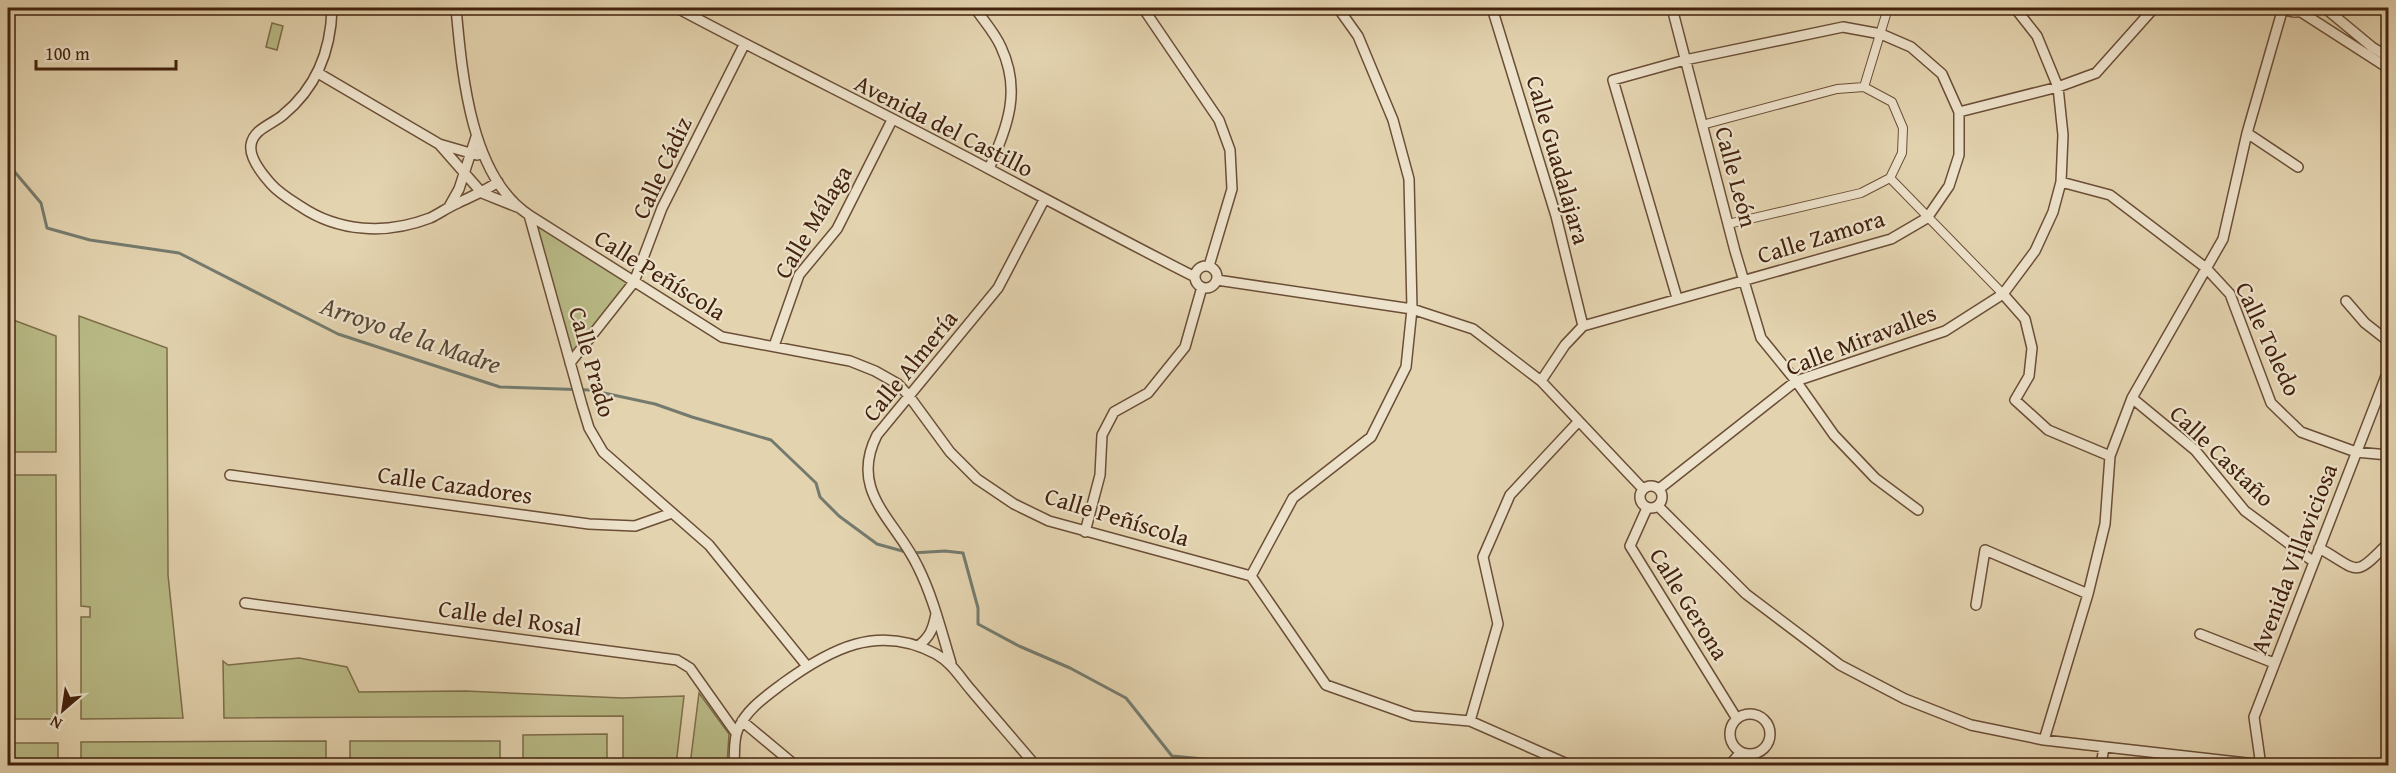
<svg xmlns="http://www.w3.org/2000/svg" width="2396" height="773" font-family="'Gentium Book Plus',serif">
  <style>
    .green { fill: #b9bb87; stroke: #7e6e4a; stroke-width: 1.5 }
    .lines { fill: none; stroke-linecap: round; stroke-linejoin: round }
    .stream { stroke: #747b6e; stroke-width: 3 }
    .pedestrian-casing { stroke: #6b4e36; stroke-width: 10 }
    .minor-casing { stroke: #6b4e36; stroke-width: 12 }
    .pedestrian { stroke: #ede2cb; stroke-width: 8 }
    .minor { stroke: #ede2cb; stroke-width: 9 }
    .labels { text-anchor: middle; stroke-width: 4.5; stroke-linejoin: round; paint-order: stroke }
    .street-label { font-size: 24px; fill: #43220d; stroke: #ede2cb }
    .water-label { font-size: 26px; font-style: italic; fill: #584735; stroke: #ede2cb }
  </style>
  <rect width="100%" height="100%" fill="#e3d3af"/>
  <filter id="stains"><feTurbulence type="fractalNoise" baseFrequency=".00333" numOctaves="4"/><feColorMatrix values="0 0 0 0 .2 0 0 0 0 .09 0 0 0 0 .02 0 0 0 .5 -.17"/></filter>
  <radialGradient id="worn" r=".72"><stop offset=".6" stop-color="#630" stop-opacity="0"/><stop offset="1" stop-color="#630" stop-opacity=".3"/></radialGradient>
  <path class="green" d="M272 23 283 26 277 50 266 47Z
    M529 215 634 282 570 363Z
    M79 316 167 348 168 575 183 718 81 719V617H90V607L81 606Z
    M8 318 56 336V452H8Z
    M8 475H56L57 719H8Z
    M299 658 347 667 359 692 465 691 622 698 684 696 676 765H623V716L224 718 223 661 228 665Z
    M699 693 729 734 727 765H690Z
    M607 734V765H523V735Z
    M326 741V765H81V742Z
    M350 741H500V765H350Z
    M8 743H58V765H8Z"/>
  <g class="lines">
    <path class="stream" d="M8 164 41 203 47 228 90 240 179 253 338 334 500 387 590 390 655 404 692 417 771 440 816 483 820 497 839 516 877 544 906 552
      M912 553 945 551 963 553 978 608V624L1019 646 1070 668 1126 698 1172 756 1235 762 1240 766"/>
    <g class="pedestrian-casing">
      <path id="pedestrian" d="M1864 87 1888 8
        M1702 125 1837 89 1864 87 1892 102 1903 128 1902 153 1890 178 1861 193 1728 224
        M1890 178 2003 294"/>
    </g>
    <g class="minor-casing">
      <path id="minor" d="M332 8C331 50 316 88 283 115 273 124 253 129 251 145 249 158 262 174 271 184 279 193 289 199 300 206 338 232 386 235 430 218 439 214 448 207 458 203 472 196 485 191 498 182
        M456 8C462 73 470 176 529 215L582 405 589 428 603 452 709 545 807 666
        M677 8C780 63 886 114 989 169 1057 205 1126 242 1195 277
        M975 8C983 20 995 33 1001 47 1022 92 1007 126 989 169
        M1143 8 1219 120 1230 150 1232 189 1209 266
        M1492 8 1556 216 1583 326
        M1672 8 1735 251 1761 338 1796 381 1834 435 1875 478 1918 510
        M2284 8C2292 14 2299 13 2308 8
        M2325 8 2372 47 2388 57
        M1495 11 1508 8
        M2301 12 2388 68
        M318 73 439 144 482 193 517 207
        M1959 112 2058 87 2096 73 2154 8
        M2247 133 2298 167
        M439 144 477 155
        M2061 182 2110 195 2206 268 2230 294 2271 403 2301 432 2356 452 2388 455
        M450 205 459 189 476 137
        M529 215 722 337 850 361 875 371 898 384 909 396 950 452 977 479 1014 504 1049 521 1251 576 1326 685 1413 716 1470 721 1572 766
        M1195 277a11 11 0 1 1 22 0a11 11 0 1 1-22 0Z
        M1217 280 1412 309 1473 329 1541 381 1643 489
        M2003 294 2025 319 2032 348 2029 376 2015 400 2048 430 2110 456
        M2346 301 2365 323 2388 341
        M774 346 799 275 837 229 892 120
        M570 363 634 282 662 208 744 45
        M1541 381 1565 345 1583 326 1891 239 1927 218 1949 186 1959 155V112L1942 74 1911 47 1881 34 1843 27 1685 60 1613 80 1677 298
        M2132 398 2195 450 2245 511 2314 562
        M230 475 589 524 635 526 672 513
        M1640 497a11 11 0 1 1 22 0a11 11 0 1 1-22 0Z
        M1659 489 1796 381 1945 331 2003 294 2035 251 2053 212 2061 182 2063 135 2058 87 2037 36 2015 8
        M1658 506 1746 594 1840 665 1905 699 1971 725 2044 740 2273 766
        M1647 508 1630 546 1737 719
        M1085 532 1100 475 1102 435 1114 412 1148 393 1185 347 1202 287
        M2319 548C2359 570 2353 580 2388 543
        M1251 576 1293 498 1371 437 1406 367 1412 309 1409 179 1393 120 1358 36 1338 8
        M245 603 677 660 690 668 736 733
        M1976 605 1985 550 2088 594
        M2200 634 2274 663
        M918 646C930 637 933 629 936 614
        M951 663C941 630 933 597 918 567 896 520 848 492 877 435L998 288 1044 200
        M1730 734a20 20 0 1 1 40 0a20 20 0 1 1-40 0Z
        M742 721 796 766
        M1470 721 1498 624 1483 557 1510 495 1578 422
        M2044 740 2088 594 2105 524 2110 456 2132 398 2223 239 2247 133 2283 8
        M734 766C735 754 733 740 738 729 747 709 765 697 782 684 830 649 878 623 936 654 952 663 959 676 971 690 992 715 1014 740 1036 766
        M1729 766 1741 752
        M2101 766 2104 747
        M2261 766 2254 717 2388 371
        M2376 766 2388 763"/>
    </g>
    <use href="#pedestrian" class="pedestrian"/>
    <use href="#minor" class="minor"/>
  </g>
  <g class="labels">
    <g class="street-label">
      <text transform="translate(944 126) rotate(27)" y="8">Avenida del Castillo</text>
      <text transform="translate(1558 160) rotate(74)" y="8">Calle Guadalajara</text>
      <text transform="translate(662 168) rotate(-65)" y="8">Calle Cádiz</text>
      <text transform="translate(1736 177) rotate(75)" y="8">Calle León</text>
      <text transform="translate(813 222) rotate(-59)" y="8">Calle Málaga</text>
      <text transform="translate(1821 237) rotate(-17)" y="8">Calle Zamora</text>
      <text transform="translate(660 275) rotate(32)" y="8">Calle Peñíscola</text>
      <text transform="translate(2268 339) rotate(65)" y="8">Calle Toledo</text>
      <text transform="translate(1861 340) rotate(-21)" y="8">Calle Miravalles</text>
      <text transform="translate(592 362) rotate(74)" y="8">Calle Prado</text>
      <text transform="translate(910 366) rotate(-51)" y="8">Calle Almería</text>
      <text transform="translate(2222 456) rotate(44)" y="8">Calle Castaño</text>
      <text transform="translate(455 485) rotate(8)" y="8">Calle Cazadores</text>
      <text transform="translate(1117 517) rotate(17)" y="8">Calle Peñíscola</text>
      <text transform="translate(2294 559) rotate(-69)" y="8">Avenida Villaviciosa</text>
      <text transform="translate(1689 604) rotate(58)" y="8">Calle Gerona</text>
      <text transform="translate(510 618) rotate(8)" y="8">Calle del Rosal</text>
    </g>
    <g class="water-label">
      <text transform="translate(411 335) rotate(19)" y="9">Arroyo de la Madre</text>
    </g>
  </g>
  <rect width="2396" height="773" fill="none" stroke="#e3d3af" stroke-width="30"/>
  <rect x="9" y="9" width="2378" height="755" fill="none" stroke="#43220d" stroke-width="3"/>
  <rect x="15" y="15" width="2366" height="743" fill="none" stroke="#43220d" stroke-width="1.5"/>
  <g transform="translate(63 710) rotate(209)" stroke="#ede2cb" stroke-width="4.5" paint-order="stroke">
  <path d="M0-4.5L10 22L0 15L-10 22Z" fill="#43220d"/>
  <text y="-9" font-size="16" font-weight="bold" text-anchor="middle" fill="#43220d">N</text>
  </g>
  <path d="M36 60v9h140v-9" fill="none" stroke="#43220d" stroke-width="3"/>
  <text x="45" y="60" font-size="18" fill="#43220d" stroke="#ede2cb" stroke-width="4.5" paint-order="stroke">100 m</text>
  <rect width="100%" height="100%" filter="url(#stains)"/>
  <rect width="100%" height="100%" fill="url(#worn)"/>
</svg>
